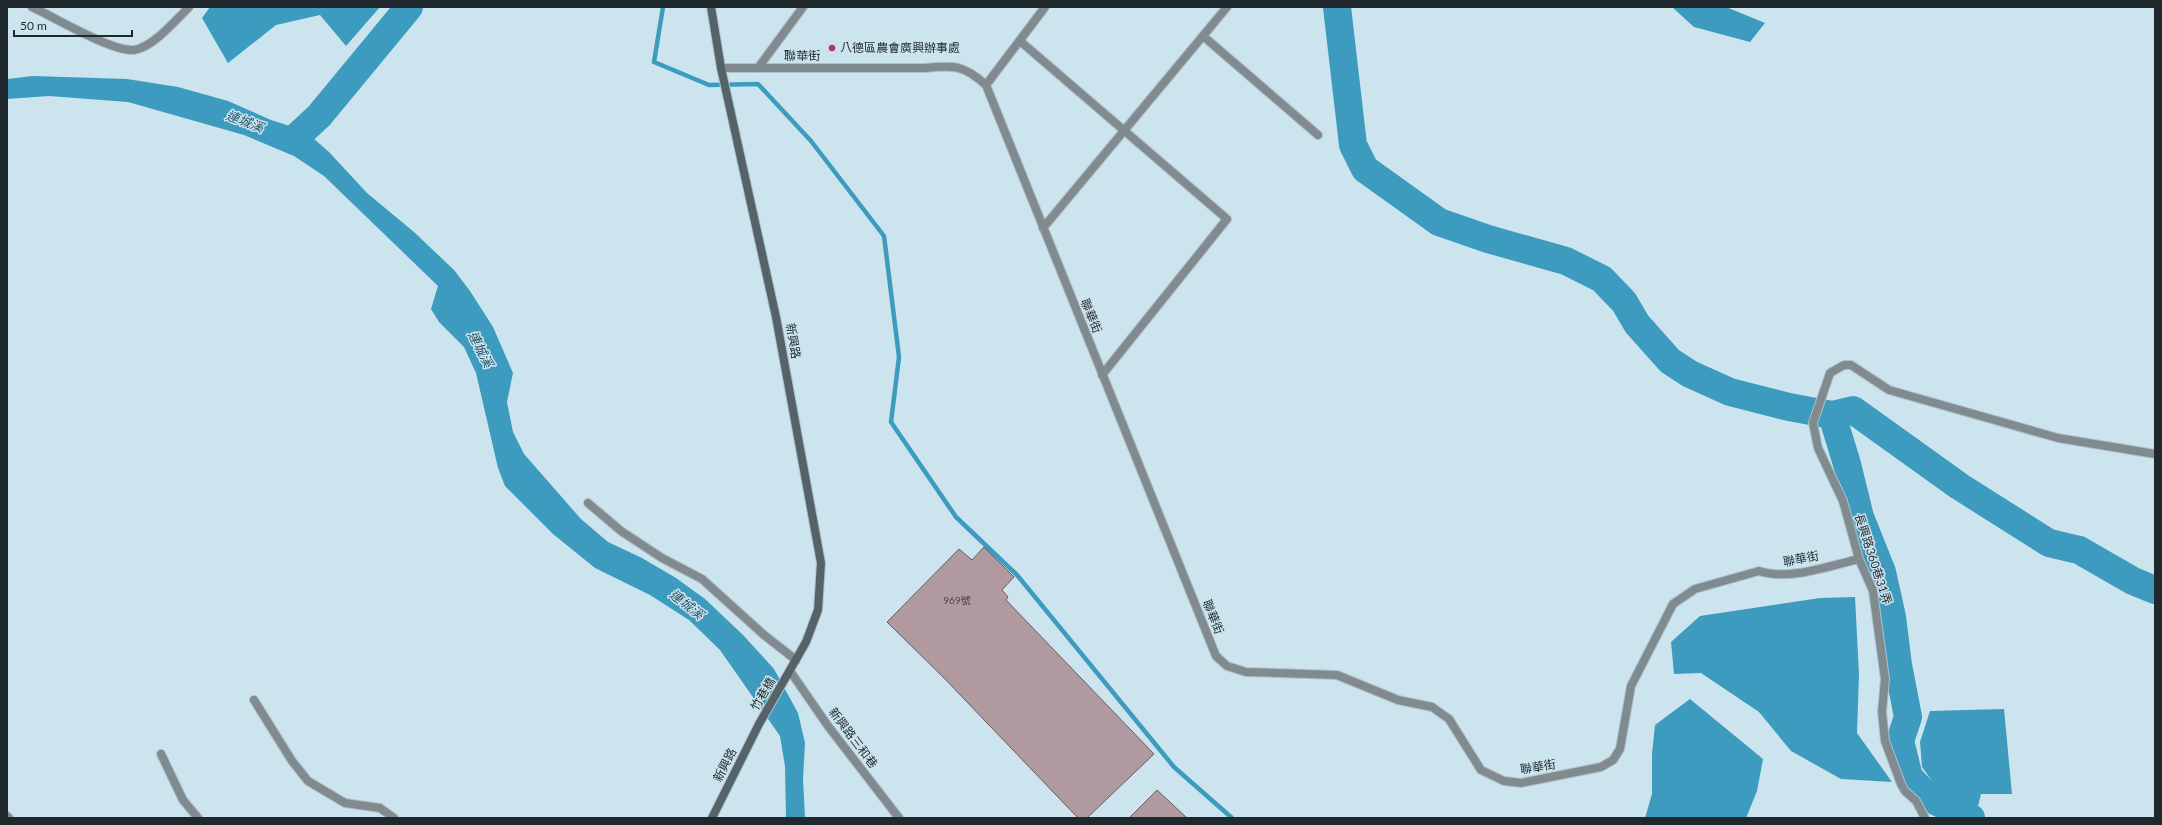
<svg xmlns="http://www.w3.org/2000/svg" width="2162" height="825" font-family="Lato,'Noto Sans TC',sans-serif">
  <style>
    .water { fill: #3c9bbe }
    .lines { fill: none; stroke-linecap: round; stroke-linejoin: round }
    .stream { stroke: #3c9bbe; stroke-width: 4.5 }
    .river { stroke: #3c9bbe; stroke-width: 28 }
    .building { fill: #b199a0; stroke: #6f5a60 }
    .lane-casing { stroke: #adc2cb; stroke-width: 10 }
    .street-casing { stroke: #adc2cb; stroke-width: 10 }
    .secondary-casing { stroke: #adc2cb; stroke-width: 10 }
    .lane { stroke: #818b8f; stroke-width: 8 }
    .street { stroke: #818b8f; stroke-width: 8 }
    .secondary { stroke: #556369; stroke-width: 8 }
    .poi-dot { fill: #ba306b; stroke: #cce4ee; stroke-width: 1.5 }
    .labels { text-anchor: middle; stroke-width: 3; stroke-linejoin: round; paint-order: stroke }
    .number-label { font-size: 10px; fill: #444449 }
    .poi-label { font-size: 12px; fill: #1f282c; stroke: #cce4ee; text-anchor: start }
    .street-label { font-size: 12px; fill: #1f282c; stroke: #cce4ee }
    .water-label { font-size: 13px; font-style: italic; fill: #23566a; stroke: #cce4ee }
  </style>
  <rect width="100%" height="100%" fill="#cce4ee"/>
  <path class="water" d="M210 7H380L346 46 320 15 276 25 228 63 202 18Z
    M1672 7H1726L1765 23 1750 42 1694 27Z
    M33 76 127 79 178 87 228 101 271 120 305 131 329 152 367 193 414 232 454 270 470 291 493 327 513 373 507 402 513 432 524 454 581 519 608 542 642 558 676 578 705 599 743 635 774 669 798 713 805 743 803 779 805 818H786L785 766 780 736 720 650 689 620 650 595 595 568 553 534 505 486 498 468 476 373 464 347 439 322 431 309 438 286 324 176 294 156 244 135 128 102 49 96 7 99V79Z
    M1855 597 1859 674 1857 733 1892 782 1841 779 1791 751 1759 712 1701 673 1674 674 1671 642 1700 616 1820 598Z
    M1690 699 1763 759 1757 791 1746 818H1645L1652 794V754L1655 725Z
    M2004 709 2012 794H1981L1978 806 1937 788 1922 767 1920 742 1930 711Z"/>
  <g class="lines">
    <path class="stream" d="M663 7 654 62 709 85 758 84 811 141 884 236 899 357 891 422 956 517 1017 575 1174 767 1232 818"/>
    <path class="river" d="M1337 7 1353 145 1365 169 1439 222 1488 239 1566 261 1602 279 1624 302 1637 324 1670 361 1690 374 1730 392 1789 407 1832 415 1847 464 1860 517 1882 572 1892 617 1898 665 1908 717 1900 741 1909 777 1929 798 1971 818
      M293 140 319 116 409 7
      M1832 415 1853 410 1959 486 2049 543 2079 550 2133 581 2155 590"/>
  </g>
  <path class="building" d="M984 547 1014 577 1002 590 1008 597 1006 600 1154 754 1087 818H1078L944 678 887 622 959 549 972 560Z
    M1157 790 1187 818H1129Z"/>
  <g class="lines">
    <g class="lane-casing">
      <path id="lane" d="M32 7C54 17 112 52 134 50 153 47 175 21 189 7
        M1203 36 1318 135
        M1020 41 1227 219 1102 375
        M721 68H925C954 65 964 65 986 85L1216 656 1227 666 1246 672 1337 675 1398 700 1432 707 1449 719 1481 770 1504 781 1521 783 1601 767 1613 760 1620 749 1631 686 1673 604 1695 589 1759 571C1789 581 1829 566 1859 559
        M758 68 803 7
        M986 85 1045 7
        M1043 228 1227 7
        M1925 818 1916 801 1905 791 1901 784 1885 741 1882 712 1885 679 1873 591 1859 559 1843 501 1818 448 1813 423 1830 373 1844 365H1851L1889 390 2058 438 2155 454"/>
    </g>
    <g class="street-casing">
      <path id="street" d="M588 503 621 531 662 558 702 579 764 635 796 660
        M790 671 828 726 899 818
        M254 700 292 761 308 781 345 803 380 808 394 818
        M161 754 183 800 198 818
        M7 816 9 818"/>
    </g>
    <g class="secondary-casing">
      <path id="secondary" d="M711 7 721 68 776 317 821 563 818 610 806 642 759 724 712 818"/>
    </g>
    <use href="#lane" class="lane"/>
    <use href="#street" class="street"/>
    <use href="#secondary" class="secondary"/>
  </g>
  <circle class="poi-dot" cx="832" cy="48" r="4"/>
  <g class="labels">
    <g class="number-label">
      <text x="957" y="604">969號</text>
    </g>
    <g class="poi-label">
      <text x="840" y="52">八德區農會廣興辦事處</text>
    </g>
    <g class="street-label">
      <text x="802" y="60">聯華街</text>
      <text transform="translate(1091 316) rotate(68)" y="4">聯華街</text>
      <text transform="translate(793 341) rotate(80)" y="4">新興路</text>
      <text transform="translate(1801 559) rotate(-11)" y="4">聯華街</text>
      <text transform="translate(1873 559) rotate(72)" y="4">長興路360巷31弄</text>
      <text transform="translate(1213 617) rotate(68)" y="4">聯華街</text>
      <text transform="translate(763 694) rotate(-59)" y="4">竹巷橋</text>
      <text transform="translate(853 738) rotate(53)" y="4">新興路三和巷</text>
      <text transform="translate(725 765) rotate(-63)" y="4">新興路</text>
      <text transform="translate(1538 767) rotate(-9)" y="4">聯華街</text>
    </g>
    <g class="water-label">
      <text transform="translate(245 121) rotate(21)" y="5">連城溪</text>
      <text transform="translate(481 349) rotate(63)" y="5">連城溪</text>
      <text transform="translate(687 604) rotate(38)" y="5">連城溪</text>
    </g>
  </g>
  <rect width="2162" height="825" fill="none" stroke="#1f282c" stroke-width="16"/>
  <path d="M14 30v6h118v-6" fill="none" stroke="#1f282c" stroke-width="2"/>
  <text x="20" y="30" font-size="12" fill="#1f282c" stroke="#cce4ee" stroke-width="3" paint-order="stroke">50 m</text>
</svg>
